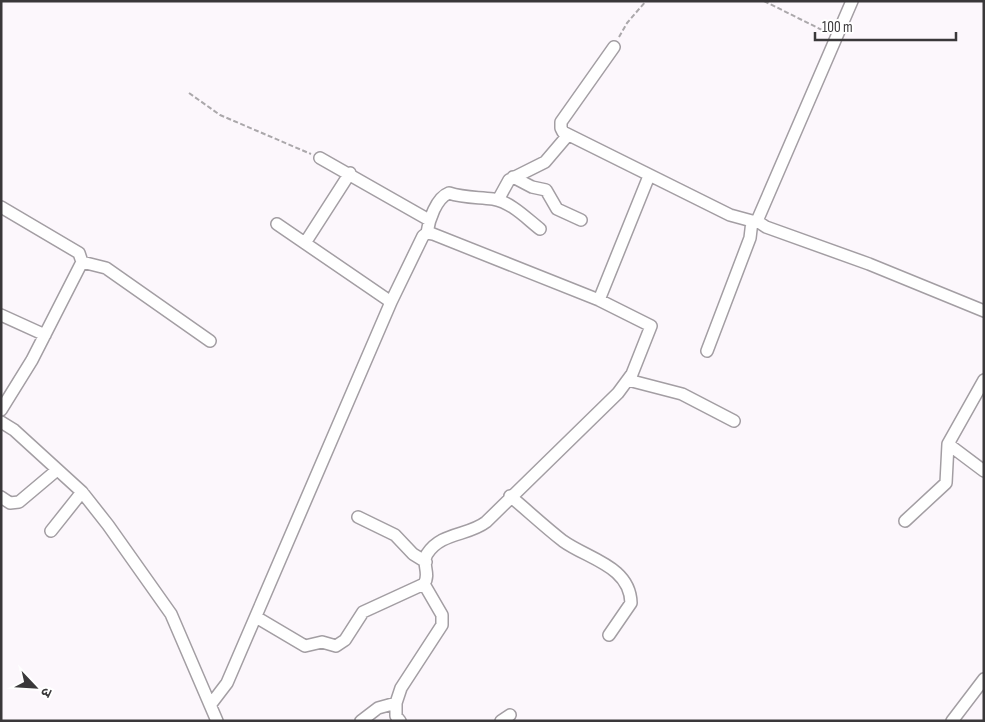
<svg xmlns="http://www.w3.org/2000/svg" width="985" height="722" font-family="'Sofia Sans Condensed','Noto Sans Devanagari',sans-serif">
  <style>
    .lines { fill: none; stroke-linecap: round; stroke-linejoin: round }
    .minor-casing { stroke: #a39ea3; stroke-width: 14 }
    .path { stroke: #aba8ab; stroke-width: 2; stroke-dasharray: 5 2.5; stroke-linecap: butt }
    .minor { stroke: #fff; stroke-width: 11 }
  </style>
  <rect width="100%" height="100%" fill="#fcf7fc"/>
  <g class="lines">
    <g class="minor-casing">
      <path id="minor" d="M852 1 757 221 766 227 869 264 984 311
        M614 47 561 122V128L563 132 730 215 752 221H757
        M320 158 429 220
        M513 177 532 187 546 190 557 209 581 220
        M498 200 509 180 545 162 568 135
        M1 207 79 253 82 262 32 360 1 410
        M277 224 391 302
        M427 233C429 220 436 198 449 193 464 198 478 197 493 199 511 202 526 218 540 229
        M305 243 350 173
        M82 262 106 268 210 341
        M599 300 649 176
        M1 315 45 335
        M707 351 750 238 752 221
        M628 380 682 394 734 421
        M1 422 14 430 82 492 108 525 171 614 217 721
        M948 444 984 471
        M510 496C528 511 545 527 563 541 588 559 630 566 631 603L609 635
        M1 497 10 503 19 502 57 470
        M358 517 395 535 413 554 426 562
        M905 521 946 483 948 444 984 380
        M51 531 82 492
        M211 704 227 683 391 302 423 236 427 233 433 234 599 300 651 326 632 374 618 393 486 522C468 536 441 532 427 554 421 563 431 574 424 584L363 612 345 640 336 646 322 642 305 646 256 617
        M361 721 378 708 396 703
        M400 721 396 716V703L401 688 442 625V615L424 584
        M501 721 510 715
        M952 721 984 679"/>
    </g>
    <path class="path" d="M764 1 828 33
      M619 37 627 23 646 1
      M189 93 220 115 311 154"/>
    <use href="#minor" class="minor"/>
  </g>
  <rect width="985" height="722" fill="none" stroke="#3a383a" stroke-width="5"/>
  <g transform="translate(35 687) rotate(115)" stroke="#ffffff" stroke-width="4" paint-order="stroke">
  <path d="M0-4L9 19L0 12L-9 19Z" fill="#3a383a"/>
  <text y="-8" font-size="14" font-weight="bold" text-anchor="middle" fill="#3a383a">उ</text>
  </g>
  <path d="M815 32v8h141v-8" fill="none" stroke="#3a383a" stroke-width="2.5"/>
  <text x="822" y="32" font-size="15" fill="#3a383a" stroke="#ffffff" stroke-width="4" paint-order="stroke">100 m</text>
</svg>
